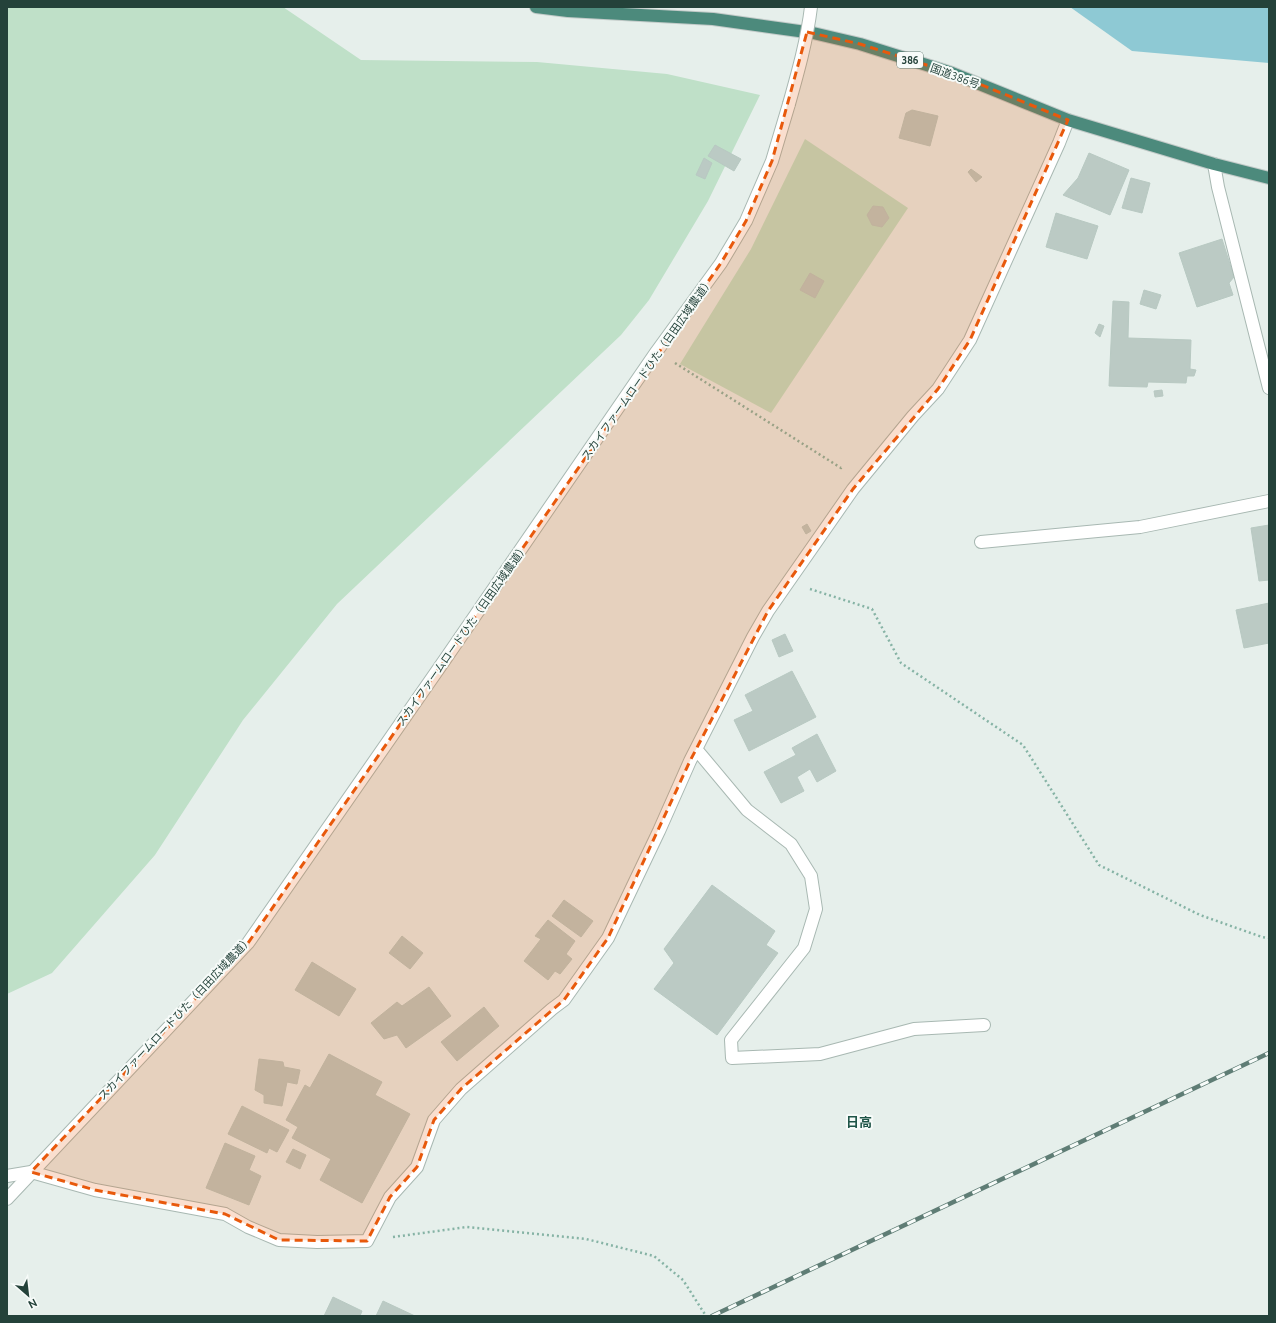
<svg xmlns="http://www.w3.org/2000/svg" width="1276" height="1323" font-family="Ubuntu,'Noto Sans JP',sans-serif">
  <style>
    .green { fill: #bfe0c8 }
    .water { fill: #8ec9d4 }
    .building { fill: #bbcac4; stroke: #b8c9c2 }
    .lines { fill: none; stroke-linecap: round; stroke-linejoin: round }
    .minor-casing { stroke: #a8b8b2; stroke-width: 14 }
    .tertiary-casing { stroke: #a8b8b2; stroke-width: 14 }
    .trunk-casing { stroke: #c2cac8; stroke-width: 14 }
    .path { stroke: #86b3a5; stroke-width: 2.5; stroke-dasharray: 2 3; stroke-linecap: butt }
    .minor { stroke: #fff; stroke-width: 12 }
    .tertiary { stroke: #fff; stroke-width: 12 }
    .trunk { stroke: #4c8a7c; stroke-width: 12 }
    .rail-casing { stroke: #5f7d75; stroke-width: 4.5 }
    .rail { stroke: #f7fbf9; stroke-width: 3; stroke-dasharray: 9; stroke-linecap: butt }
    .tertiary-bridge-casing { stroke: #a8b8b2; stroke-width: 14; stroke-linecap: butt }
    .tertiary-bridge { stroke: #fff; stroke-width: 12 }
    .marked { fill: #e8590c; fill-opacity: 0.2; stroke: #e8590c; stroke-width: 3; stroke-dasharray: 8 5; stroke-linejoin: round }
    .labels { text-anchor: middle; stroke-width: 4; stroke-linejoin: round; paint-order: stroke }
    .shield { fill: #f7fbf9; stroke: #637a73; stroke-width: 1 }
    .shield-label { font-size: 10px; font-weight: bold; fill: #24423a }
    .street-label { font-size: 11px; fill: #24423a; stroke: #f7fbf9 }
    .quarter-label { font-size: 13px; font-weight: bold; fill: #1f5548; stroke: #f7fbf9 }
  </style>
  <rect width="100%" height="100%" fill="#e6efeb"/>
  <path class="green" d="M7 7H283L361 60 537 62 667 74 760 95 708 201 649 300 621 335 337 604 243 720 155 855 52 973 7 994Z
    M805 139 908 208 771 413 680 364 751 249Z"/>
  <path class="water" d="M1070 7H1269V63L1132 51Z"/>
  <path class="building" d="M912 110 938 116 930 146 899 138 906 113Z
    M715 145 741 159 734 171 708 156Z
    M1089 153 1129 170 1110 215 1063 195 1078 178Z
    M704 158 712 163 705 179 696 175Z
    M971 169 982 177 976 182 968 172Z
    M1131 178 1150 183 1142 213 1122 208Z
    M873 206 883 207 889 218 882 227 872 225 867 215Z
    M1056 213 1098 226 1087 259 1046 247Z
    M1222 239 1234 277 1229 283 1233 295 1197 307 1179 253Z
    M810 273 824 281 815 298 800 290Z
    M1144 290 1161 295 1156 309 1140 304Z
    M1113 301 1129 302 1128 338 1191 340 1190 369 1196 370 1194 376H1187L1186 383 1148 382 1147 387 1109 386Z
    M1099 324 1104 326 1100 337 1095 333Z
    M1162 390 1163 396 1155 397 1154 391Z
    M807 524 811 531 806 534 802 527Z
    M1269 525V580L1259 581 1251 528Z
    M1269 603V643L1244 648 1236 610Z
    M785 634 793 651 779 657 772 640Z
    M792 671 816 717 749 751 734 720 753 711 745 695Z
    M817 734 836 771 817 782 810 769 797 777 804 791 781 803 764 772 796 755 792 748Z
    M712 885 775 931 766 945 778 953 717 1035 654 989 674 963 664 949Z
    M564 900 593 921 581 937 552 916Z
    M548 920 575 941 566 954 572 959 560 974 555 971 548 980 524 961 541 939 535 936Z
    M402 936 423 953 410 969 389 953Z
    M312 962 356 989 339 1016 295 990Z
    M429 987 451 1016 406 1048 397 1035 384 1039 371 1023 397 1002 402 1006Z
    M484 1007 499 1026 457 1061 441 1042Z
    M329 1054 382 1082 375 1095 410 1114 362 1203 320 1180 331 1159 292 1138 298 1127 286 1120 305 1085 310 1088Z
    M259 1059 283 1062 284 1067 300 1070 297 1084 287 1082 282 1106 264 1103V1095L255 1090Z
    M242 1106 289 1130 277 1152 269 1148 267 1153 228 1134Z
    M225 1143 255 1156 249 1170 261 1176 249 1205 206 1188Z
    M293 1149 306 1155 300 1169 286 1162Z
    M333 1297 362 1311 360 1316H324Z
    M383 1301 415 1316H376Z"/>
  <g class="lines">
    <g class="minor-casing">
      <path id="minor" d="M1214 164 1218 187 1269 388
        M981 542 1140 527 1269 501
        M696 749 747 810 791 844 811 876 816 909 804 948 731 1040 732 1058 820 1054 914 1029 984 1025
        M7 1176 31 1172 95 1190 225 1214 248 1227 279 1240 317 1242 367 1241 390 1197 417 1167 434 1120 461 1089 552 1009 564 1000 608 938 659 831 690 761 753 637 768 611 853 489 913 416 938 389 970 340 1059 143 1068 120"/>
    </g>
    <g class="tertiary-casing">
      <path id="tertiary" d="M7 1199 248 943 446 658 657 351 721 263 746 221 772 161 789 104"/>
    </g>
    <g class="trunk-casing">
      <path id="trunk" d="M536 7 568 11 713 19 813 33 860 44 952 73 1068 120 1214 164 1269 178"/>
    </g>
    <path class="path" d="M675 363 841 468 843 466
      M810 589 872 609 901 663 1023 745 1099 865 1200 915 1262 937 1269 938
      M393 1237 467 1227 586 1239 654 1256 683 1280 706 1316"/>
    <use href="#minor" class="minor"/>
    <use href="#tertiary" class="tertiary"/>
    <use href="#trunk" class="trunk"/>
    <g class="rail-casing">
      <path id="rail" d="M712 1316 1269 1053"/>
    </g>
    <use href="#rail" class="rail"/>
    <g class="tertiary-bridge-casing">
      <path id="tertiary-bridge" d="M789 104C798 72 807 40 811 7"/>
    </g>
    <use href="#tertiary-bridge" class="tertiary-bridge"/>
  </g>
  <path class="marked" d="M807 32 860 44 952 73 1068 120 970 340 938 389 853 489 768 611 690 761 608 938 564 1000 461 1089 434 1120 417 1167 390 1197 367 1241 279 1240 225 1214 95 1190 31 1172 248 943 721 263 746 221 772 161Z"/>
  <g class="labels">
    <rect class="shield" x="897" y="52" width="26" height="16" rx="3"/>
    <g class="shield-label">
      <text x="910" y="64">386</text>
    </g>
    <g class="street-label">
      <text transform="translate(955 76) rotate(20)" y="4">国道386号</text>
      <text transform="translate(647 369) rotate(-55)" y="4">スカイファームロードひた（日田広域農道）</text>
      <text transform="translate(462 635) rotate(-55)" y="4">スカイファームロードひた（日田広域農道）</text>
      <text transform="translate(175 1018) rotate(-47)" y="4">スカイファームロードひた（日田広域農道）</text>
    </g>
    <g class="quarter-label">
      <text x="859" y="1127">日高</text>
    </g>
  </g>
  <rect width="1276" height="1323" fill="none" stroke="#24423a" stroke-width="16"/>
  <g transform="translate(28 1295) rotate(152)" stroke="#f7fbf9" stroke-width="3" paint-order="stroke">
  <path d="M0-3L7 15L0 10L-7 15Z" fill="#24423a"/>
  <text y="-6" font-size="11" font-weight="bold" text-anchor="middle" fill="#24423a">N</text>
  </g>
</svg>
